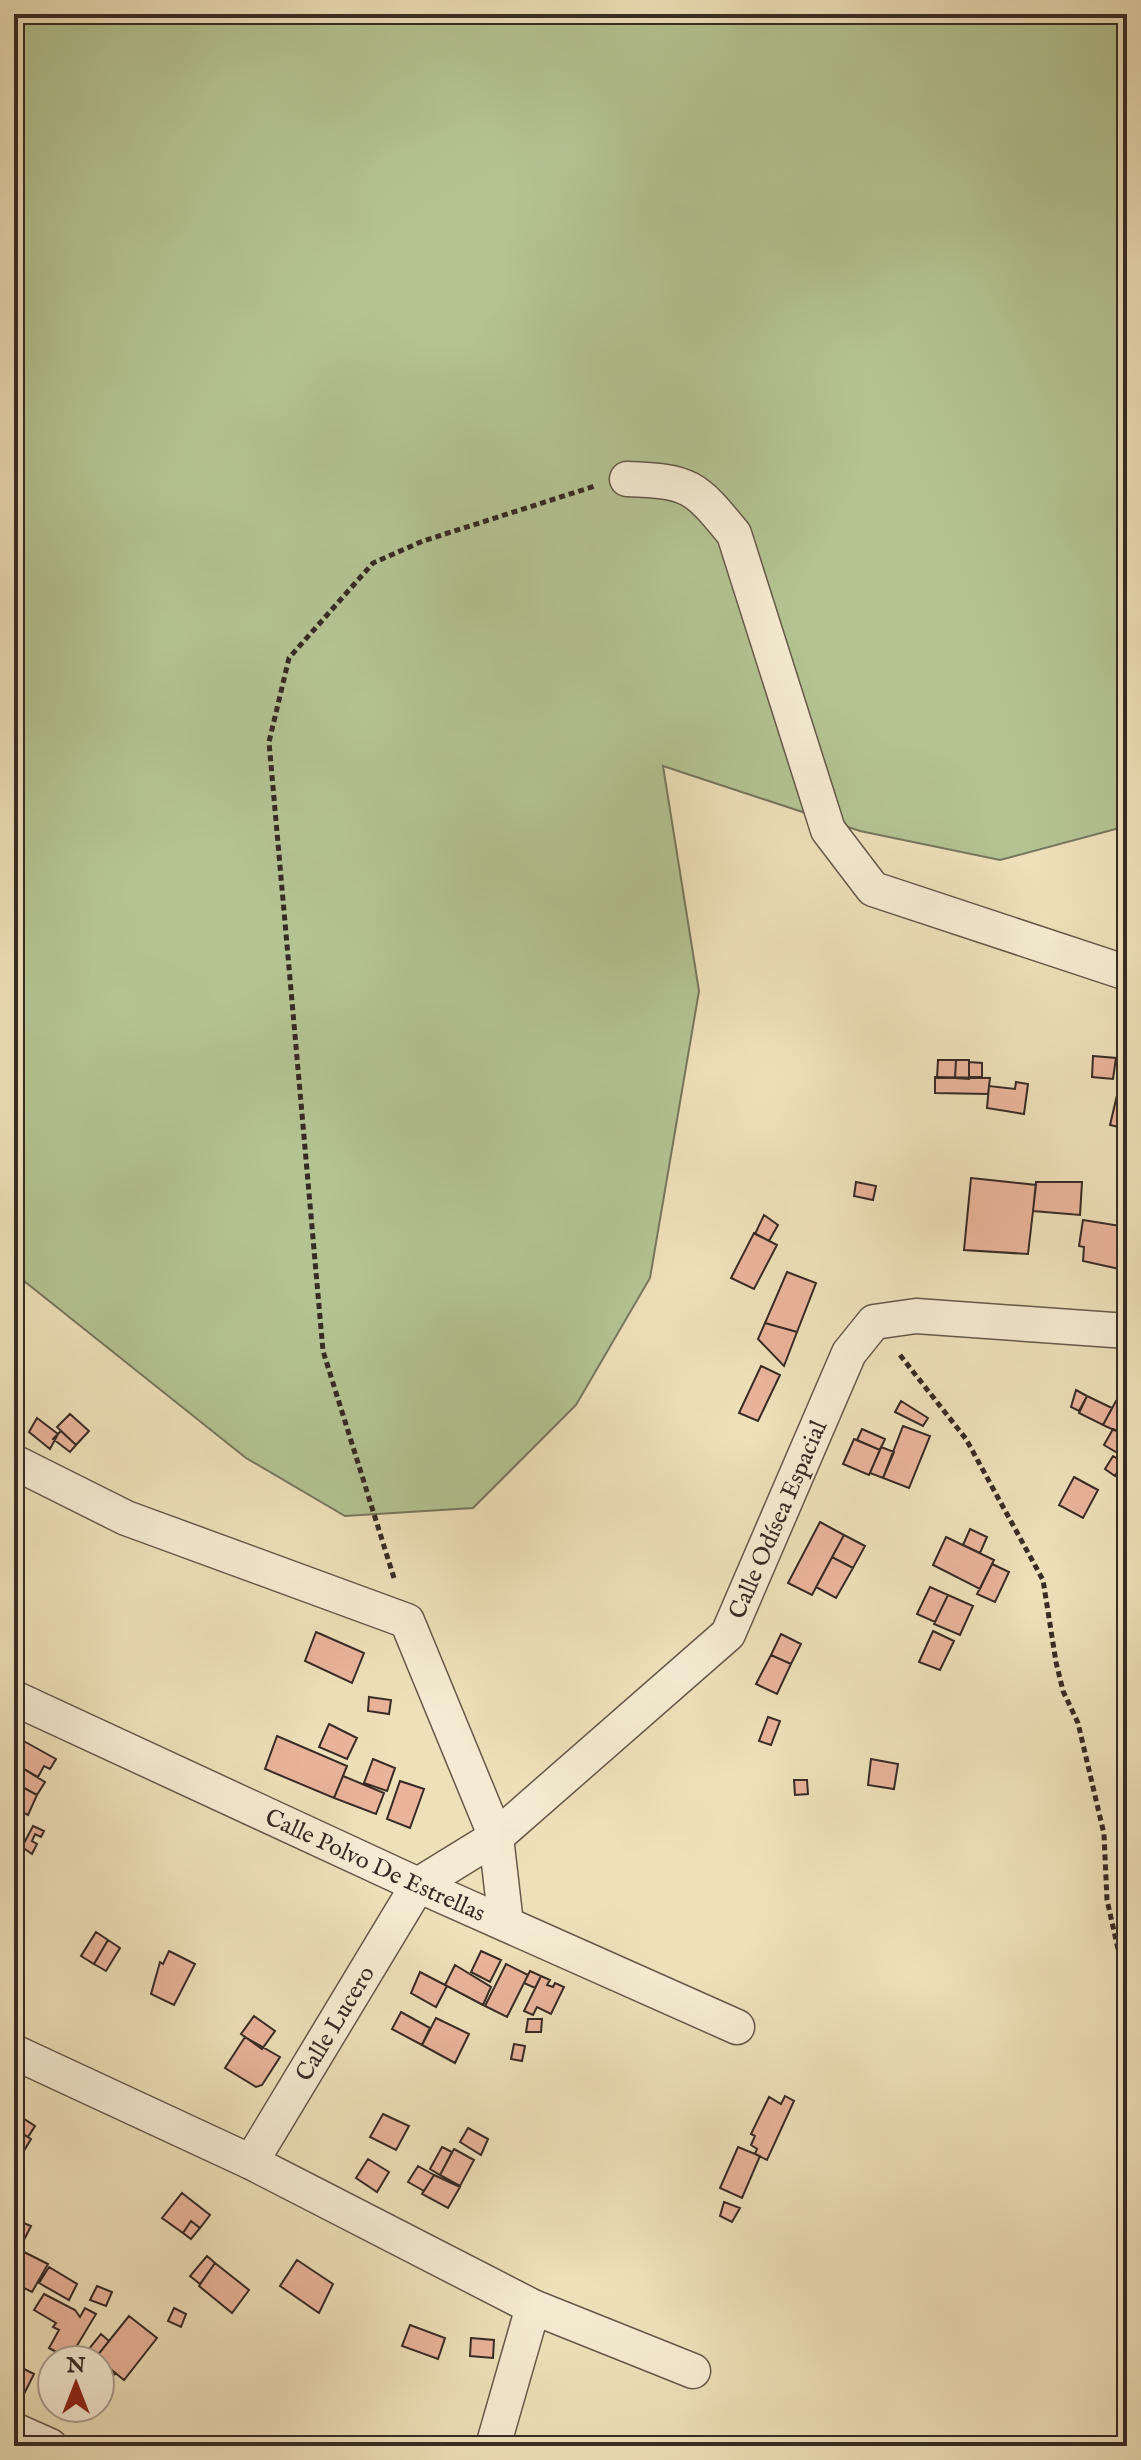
<svg xmlns="http://www.w3.org/2000/svg" width="1141" height="2460" font-family="'IM FELL English',serif">
  <style>
    .green { fill: #b4c392; stroke: #76775c; stroke-width: 2 }
    .building { fill: #eab49b; stroke: #372b25; stroke-width: 2 }
    .lines { fill: none; stroke-linecap: round; stroke-linejoin: round }
    .minor-casing { stroke: #65584a; stroke-width: 37 }
    .path { stroke: #372b25; stroke-width: 5; stroke-dasharray: 6 4; stroke-linecap: butt }
    .minor { stroke: #f4ebd2; stroke-width: 34 }
    .labels { text-anchor: middle; stroke-width: 6; stroke-linejoin: round; paint-order: stroke }
    .street-label { font-size: 24px; fill: #372b25; stroke: #f4ebd2 }
  </style>
  <rect width="100%" height="100%" fill="#eee0b9"/>
  <filter id="stains"><feTurbulence type="fractalNoise" baseFrequency=".0025" numOctaves="4"/><feColorMatrix values="0 0 0 0 .2 0 0 0 0 .09 0 0 0 0 .02 0 0 0 .5 -.17"/></filter>
  <radialGradient id="worn" r=".72"><stop offset=".6" stop-color="#630" stop-opacity="0"/><stop offset="1" stop-color="#630" stop-opacity=".3"/></radialGradient>
  <path class="green" d="M14 14H1127V826L1000 860 860 831 663 766 699 991 650 1278 576 1405 473 1508 345 1516 246 1458 14 1273Z"/>
  <path class="building" d="M1093 1056 1116 1058 1113 1079 1092 1077Z
    M938 1060H956L955 1078H937Z
    M956 1060H969V1079L955 1078Z
    M969 1062 982 1063V1077H969Z
    M935 1077 990 1078 988 1094 935 1093Z
    M1016 1082 1028 1084 1024 1114 987 1108 989 1086 1015 1089Z
    M1118 1091 1127 1093V1129L1110 1125Z
    M971 1178 1036 1185 1028 1254 964 1250Z
    M856 1182 876 1186 873 1200 854 1196Z
    M1036 1182H1082L1080 1215 1033 1211Z
    M764 1215 778 1225 769 1241 755 1234Z
    M1083 1220 1127 1227 1124 1270 1083 1261 1084 1247 1079 1246Z
    M754 1233 777 1245 754 1289 731 1278Z
    M787 1272 816 1283 797 1332 765 1323Z
    M765 1323 797 1332 784 1366 758 1339Z
    M761 1366 780 1375 758 1421 739 1413Z
    M1076 1390 1087 1396 1079 1411 1071 1407Z
    M1087 1396 1112 1408 1103 1425 1079 1413Z
    M901 1401 928 1418 923 1426 895 1412Z
    M1116 1401 1127 1406V1436L1103 1425Z
    M70 1414 89 1431 76 1445 57 1427Z
    M37 1418 58 1434 50 1449 29 1432Z
    M903 1426 930 1436 909 1488 883 1478Z
    M862 1429 885 1439 880 1450 857 1440Z
    M1113 1429 1127 1436 1121 1455 1104 1445Z
    M61 1431 76 1445 70 1452 53 1439Z
    M854 1439 880 1450 869 1475 843 1464Z
    M881 1447 894 1452 883 1478 870 1473Z
    M1113 1456 1123 1462 1115 1476 1105 1469Z
    M1074 1477 1098 1490 1083 1518 1059 1505Z
    M820 1522 844 1535 812 1595 788 1583Z
    M970 1529 987 1537 980 1553 963 1545Z
    M844 1535 865 1546 853 1568 832 1557Z
    M946 1537 994 1560 980 1589 933 1565Z
    M832 1557 853 1568 836 1598 816 1587Z
    M992 1564 1009 1572 995 1602 977 1594Z
    M930 1587 948 1595 935 1622 917 1614Z
    M948 1595 973 1606 960 1635 934 1624Z
    M933 1631 954 1641 940 1670 919 1662Z
    M316 1632 364 1653 352 1683 305 1661Z
    M781 1634 801 1644 791 1664 771 1655Z
    M771 1655 791 1664 777 1694 756 1684Z
    M369 1697 391 1700 389 1714 368 1711Z
    M768 1717 780 1721 771 1745 759 1741Z
    M329 1724 357 1738 347 1759 319 1747Z
    M277 1736 347 1766 334 1798 265 1769Z
    M20 1739 56 1759 50 1769 44 1766 38 1777 14 1763V1750Z
    M373 1759 395 1768 387 1791 364 1783Z
    M871 1759 898 1764 894 1789 868 1785Z
    M14 1763 45 1782 37 1795 17 1784 14 1791Z
    M343 1776 384 1793 376 1814 334 1798Z
    M794 1780H807L808 1794 795 1795Z
    M400 1781 424 1789 410 1828 387 1819Z
    M17 1784 37 1795 28 1815 14 1807Z
    M33 1826 44 1831 41 1837 35 1834 32 1841 37 1844 32 1854 22 1847Z
    M96 1932 108 1940 94 1964 81 1956Z
    M108 1940 120 1948 106 1971 94 1964Z
    M169 1951 195 1964 174 2005 151 1994 160 1962 163 1964Z
    M481 1951 501 1960 490 1982 471 1972Z
    M506 1964 528 1975 507 2017 485 2006Z
    M455 1965 491 1987 483 2005 445 1985Z
    M530 1971 541 1976 535 1988 524 1983Z
    M420 1972 447 1986 436 2007 411 1993Z
    M541 1976 550 1980 547 1985 553 1987 555 1983 564 1987 551 2014 537 2007 533 2015 524 2011Z
    M401 2012 430 2028 422 2045 392 2029Z
    M254 2016 275 2031 262 2049 241 2034Z
    M436 2018 469 2034 455 2063 422 2045Z
    M528 2019H542L541 2032H526Z
    M245 2037 280 2057 262 2085 256 2087 225 2068Z
    M514 2044 525 2046 522 2061 511 2059Z
    M785 2096 794 2101 767 2160 755 2154 757 2149 751 2145 755 2136 751 2134 769 2097 781 2104Z
    M15 2113 35 2126 28 2137 14 2128Z
    M383 2114 409 2126 396 2150 370 2137Z
    M14 2128 31 2139 25 2149 14 2142Z
    M468 2128 488 2139 481 2155 460 2142Z
    M442 2147 452 2152 440 2175 430 2169Z
    M738 2147 760 2156 742 2198 720 2188Z
    M454 2149 474 2160 460 2186 440 2175Z
    M368 2159 389 2172 377 2192 356 2178Z
    M418 2166 434 2175 424 2191 408 2182Z
    M434 2175 460 2187 448 2208 422 2194Z
    M182 2193 210 2215 200 2228 191 2221 183 2233 162 2218Z
    M724 2202 740 2208 732 2222 720 2216Z
    M14 2219 31 2226 22 2244 14 2240Z
    M191 2221 200 2228 191 2239 183 2233Z
    M14 2247 48 2264 32 2292 14 2283Z
    M207 2256 215 2263 200 2284 190 2276Z
    M297 2260 333 2284 319 2313 280 2286Z
    M215 2263 249 2290 232 2313 199 2286Z
    M49 2267 77 2284 69 2300 39 2283Z
    M97 2286 112 2292 106 2306 90 2300Z
    M44 2294 75 2310 80 2317 85 2308 96 2314 69 2359 49 2348 59 2330 53 2327 56 2323 34 2310Z
    M174 2308 186 2314 181 2327 168 2321Z
    M129 2316 157 2338 124 2380 96 2357Z
    M410 2325 445 2338 438 2359 402 2346Z
    M101 2334 109 2341 97 2356 89 2349Z
    M471 2338 494 2340 493 2358 470 2356Z
    M14 2364 34 2374 23 2396 14 2392Z
    M100 2364 115 2373 102 2392 100 2390Z"/>
  <g class="lines">
    <g class="minor-casing">
      <g id="minor">
        <path d="M627 479C690 481 695 486 734 534L828 830 873 889 1127 973"/>
        <path d="M14 1462 126 1518 407 1621 496 1837 506 1924"/>
        <path id="s1" d="M14 1698 418 1885 737 2027"/>
        <path d="M14 2052 251 2162 533 2307 693 2371"/>
        <path id="s2" d="M251 2162 418 1885 496 1837 728 1634 849 1353 874 1322 916 1316 1127 1331"/>
        <path d="M14 2430 50 2446"/>
        <path d="M493 2446 533 2307"/>
      </g>
    </g>
    <path class="path" d="M900 1355 966 1439 1043 1580 1056 1662 1063 1691 1078 1723 1104 1834 1107 1900 1127 1989
      M394 1578 323 1351 269 742 289 658 373 563 423 541 595 486"/>
    <use href="#minor" class="minor"/>
  </g>
  <g class="labels">
    <g class="street-label">
      <text dy="8" stroke="none"><textPath href="#s2" startOffset="848">Calle Odísea Espacial</textPath></text>
      <text dy="8" stroke="none"><textPath href="#s1" startOffset="398">Calle Polvo De Estrellas</textPath></text>
      <text dy="8" stroke="none"><textPath href="#s2" startOffset="162">Calle Lucero</textPath></text>
    </g>
  </g>
  <rect width="1141" height="2460" fill="none" stroke="#eee0b9" stroke-width="48"/>
  <rect x="16" y="16" width="1109" height="2428" fill="none" stroke="#372b25" stroke-width="4"/>
  <rect x="24" y="24" width="1093" height="2412" fill="none" stroke="#372b25" stroke-width="2"/>
  <g transform="translate(76 2384)"><circle r="38" fill="#f4ebd2" stroke="#a89e8d" stroke-width="2"/>
  <path d="M0-6L14 30L0 20L-14 30Z" fill="#8f2418"/>
  <text y="-12" font-size="22" font-weight="bold" text-anchor="middle" fill="#372b25">N</text>
  </g>
  <rect width="100%" height="100%" filter="url(#stains)"/>
  <rect width="100%" height="100%" fill="url(#worn)"/>
</svg>
